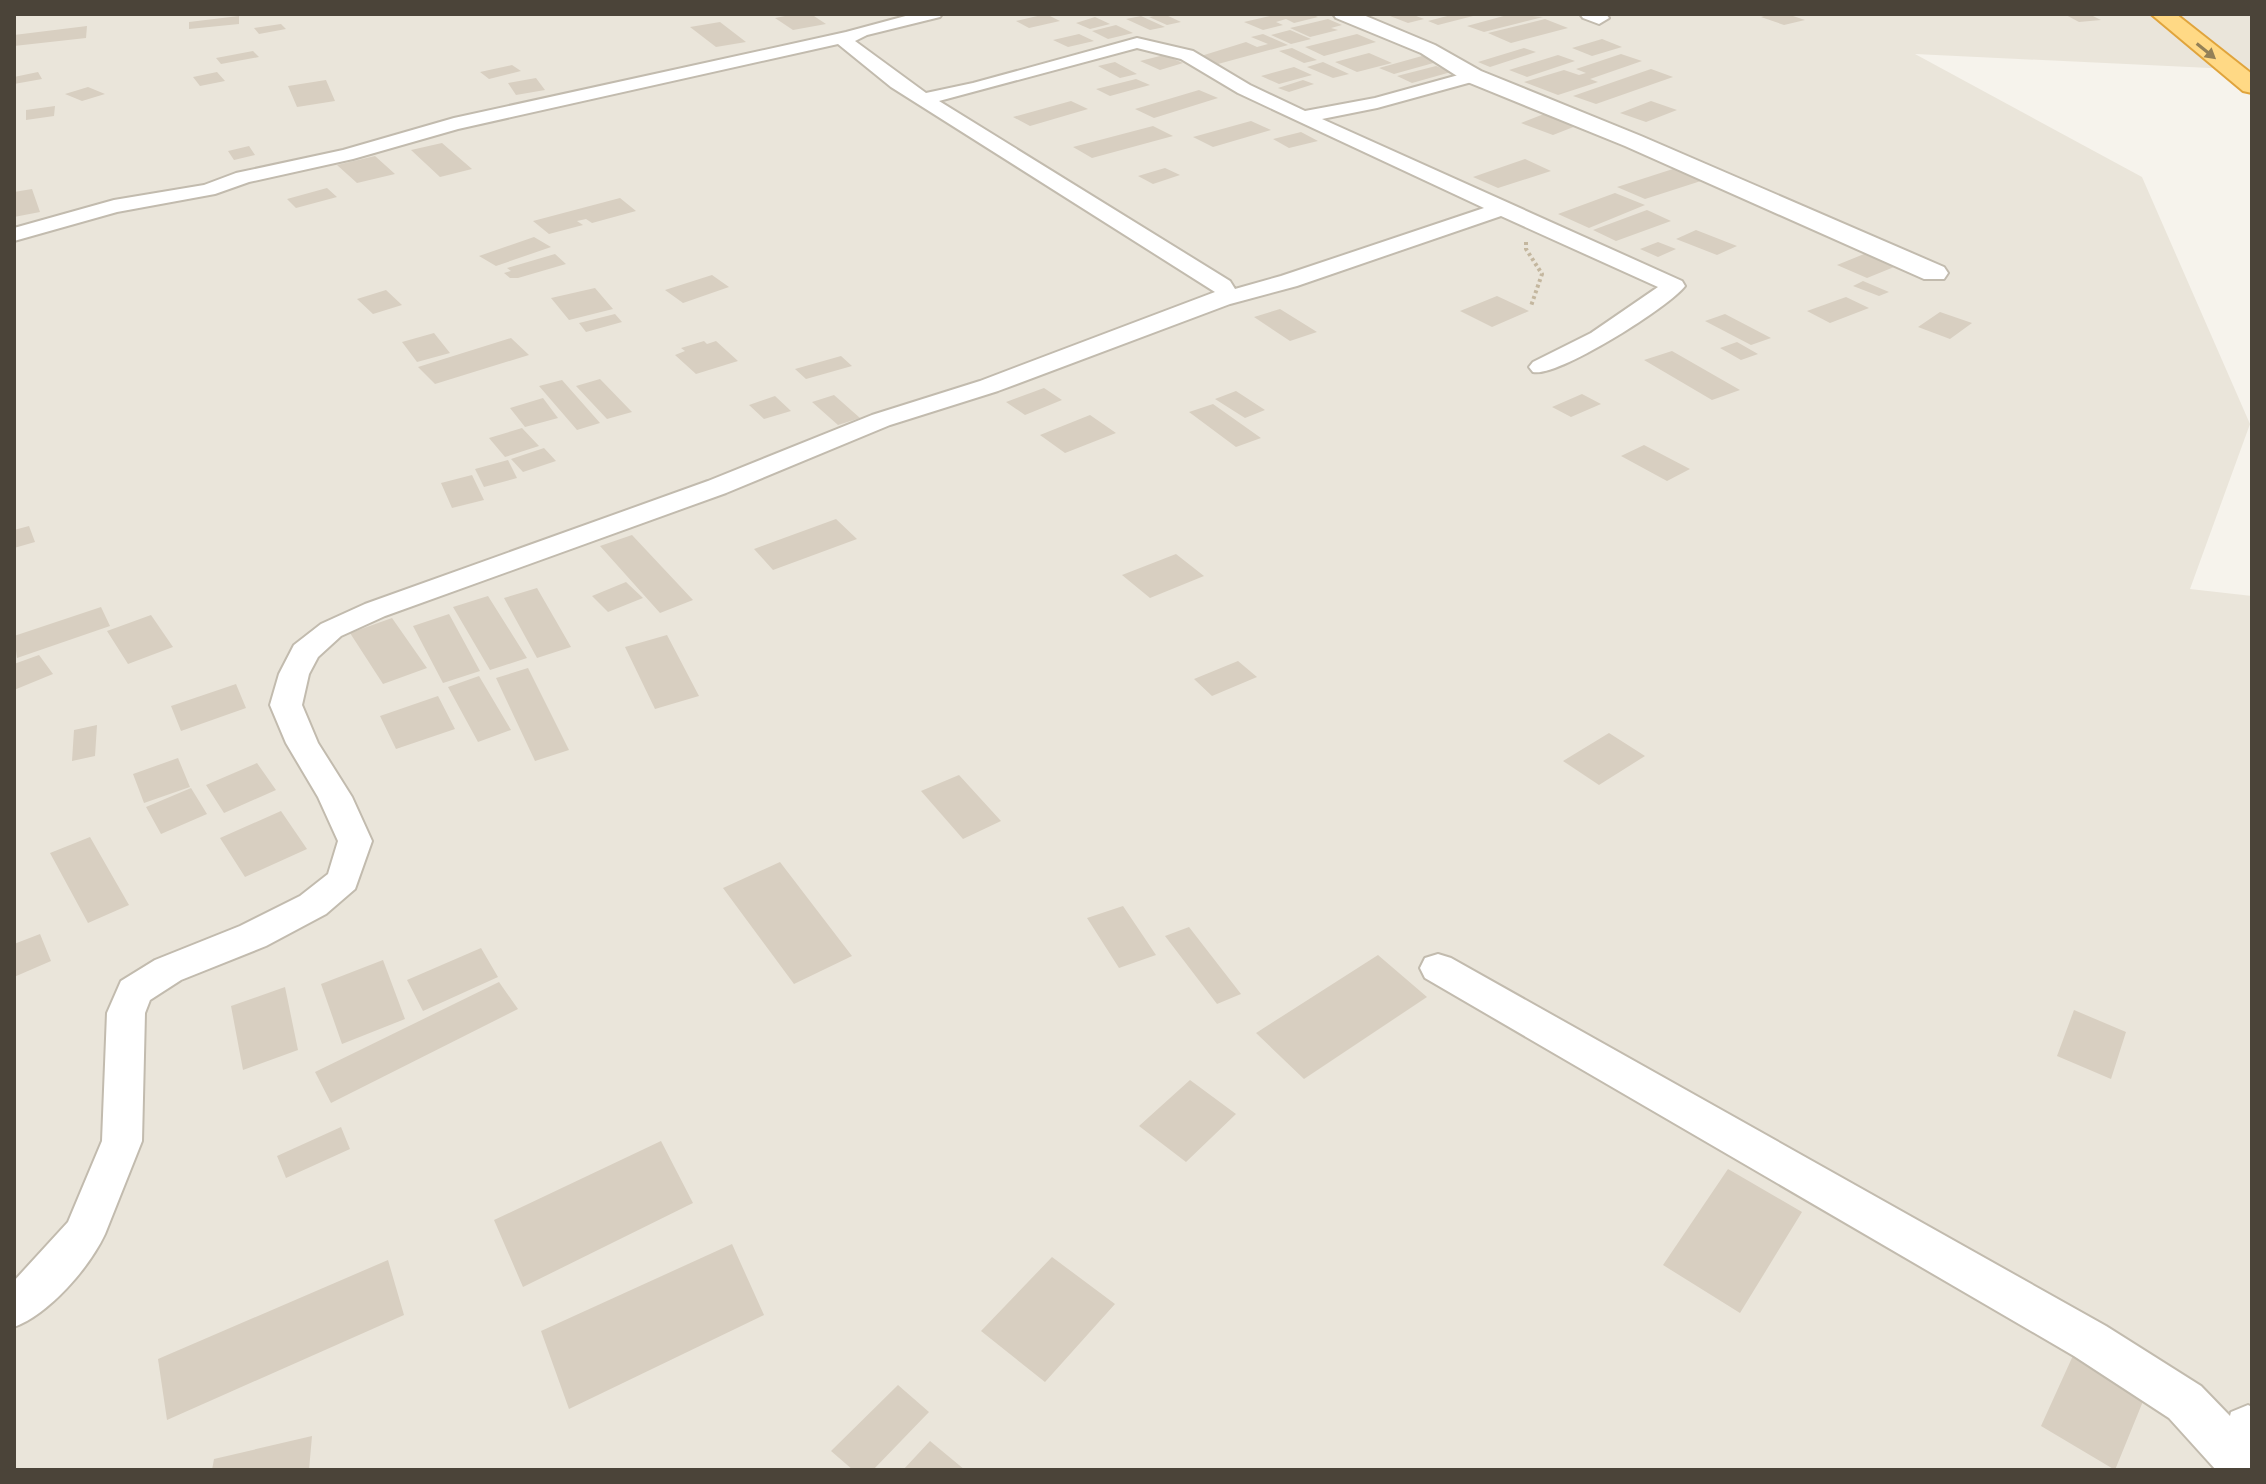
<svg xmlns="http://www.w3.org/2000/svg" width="2266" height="1484" font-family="'PT Sans Narrow',sans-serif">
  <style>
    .residential { fill: #eae5da }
    .building { fill: #d8cfc1 }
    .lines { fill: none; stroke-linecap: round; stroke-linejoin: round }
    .minor-casing { stroke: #c2bbae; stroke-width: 4 }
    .tertiary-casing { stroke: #c2bbae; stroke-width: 4 }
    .trunk-casing { stroke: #e0a43c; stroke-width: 4 }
    .path { stroke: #c4b79f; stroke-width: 4; stroke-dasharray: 3 3; stroke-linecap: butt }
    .minor { fill: #fff; fill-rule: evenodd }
    .tertiary { fill: #fff; fill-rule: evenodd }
    .trunk { fill: #ffd985; fill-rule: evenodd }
    .oneway { fill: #938057 }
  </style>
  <rect width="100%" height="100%" fill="#f6f3ec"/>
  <path class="residential" d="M14 14H2252V70L1915 54 2142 177 2250 424 2190 589 2252 596V1470H14Z"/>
  <path class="building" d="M795 14H811L826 24 793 30 775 18Z
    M1046 14 1060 21 1029 28 1016 21Z
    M1164 14 1181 22 1167 25 1149 17Z
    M1278 14H1311L1318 17 1294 23 1286 19 1276 22 1283 25 1263 30 1244 22Z
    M1411 14 1424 19 1408 23 1390 16Z
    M1455 14 1477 15 1438 25 1428 21Z
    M1511 14 1543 17 1484 32 1467 26Z
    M1770 14H1787L1805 20 1784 25 1761 17Z
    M2064 14H2089L2101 20 2079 22Z
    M239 16V24L189 29V22Z
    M1141 16 1165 27 1150 30 1126 19Z
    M1095 17 1110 24 1090 29 1076 23Z
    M1328 19 1342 25 1331 28 1338 30 1310 37 1290 28Z
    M1545 19 1568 28 1511 43 1488 33Z
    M720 22 746 42 716 47 690 27Z
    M281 24 286 29 259 34 254 28Z
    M1116 25 1133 33 1108 39 1092 31Z
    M87 26 86 38 14 46V35Z
    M1290 30 1311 39 1291 44 1271 35Z
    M1079 34 1094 41 1068 47 1053 40Z
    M1263 34 1288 45 1218 64 1201 56 1246 42 1257 47 1268 44 1251 37Z
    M1357 34 1376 42 1324 56 1305 47Z
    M1602 39 1622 47 1592 56 1572 48Z
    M1292 48 1317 60 1304 63 1279 51Z
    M1524 48 1536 52 1490 67 1478 62Z
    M253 51 259 57 221 64 216 58Z
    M1369 53 1392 63 1357 72 1335 62Z
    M1621 54 1642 61 1590 79 1598 82 1558 95 1524 82 1564 70 1579 75 1586 73 1576 69Z
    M1164 55 1183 63 1160 70 1140 61Z
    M1558 55 1575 61 1527 77 1509 70Z
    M1422 56 1437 62 1394 74 1379 68Z
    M1115 62 1137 74 1120 78 1098 66Z
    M1323 62 1349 74 1333 78 1307 67Z
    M512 65 521 71 489 79 480 72Z
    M1436 66 1451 72 1412 83 1397 76Z
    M1294 67 1312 75 1279 84 1261 76Z
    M1651 69 1673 77 1596 104 1573 96Z
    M38 72 42 79 14 84V77Z
    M217 72 225 81 200 86 193 77Z
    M536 78 545 90 516 95 508 83Z
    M1136 79 1150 85 1110 96 1096 89Z
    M326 80 335 101 297 107 288 86Z
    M1303 80 1314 84 1289 92 1278 88Z
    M88 87 105 94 82 101 65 94Z
    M1199 90 1218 98 1154 118 1135 109Z
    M1071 101 1088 109 1030 126 1013 117Z
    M1651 101 1677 110 1646 122 1620 113Z
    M55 106 54 116 26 120V110Z
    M1544 114 1576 126 1553 135 1521 123Z
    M1251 121 1271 130 1213 147 1193 137Z
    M1153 126 1173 136 1092 158 1073 147Z
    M1301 132 1318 141 1289 148 1273 139Z
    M442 143 472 169 440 177 411 150Z
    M249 146 255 155 234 160 228 151Z
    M375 156 395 174 357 183 337 165Z
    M1525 159 1551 171 1498 188 1473 177Z
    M1165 168 1180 175 1153 184 1138 176Z
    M1676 168 1704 180 1645 199 1617 187Z
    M327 188 337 197 296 208 287 199Z
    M32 189 40 212 14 217V192Z
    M1615 193 1645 205 1589 228 1558 214Z
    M620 198 636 211 592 223 586 219 577 221 583 225 549 234 533 221Z
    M1647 210 1671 221 1616 241 1593 230Z
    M1696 230 1737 246 1717 255 1676 239Z
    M534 237 551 247 496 266 479 256Z
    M1658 242 1676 249 1658 257 1640 249Z
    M1869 252 1899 265 1867 278 1837 265Z
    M555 254 566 264 518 278H510L504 273 511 271 507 268Z
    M712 275 729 287 683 303 665 290Z
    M1863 281 1889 292 1879 296 1853 286Z
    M595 288 613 309 569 320 551 298Z
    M386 290 402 305 373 314 357 299Z
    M1497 296 1529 311 1492 327 1460 311Z
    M1846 297 1869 308 1830 323 1807 311Z
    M1280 309 1317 332 1290 341 1254 317Z
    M1940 312 1972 323 1950 339 1918 327Z
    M615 314 622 322 586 332 579 323Z
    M1725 314 1771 338 1751 345 1705 321Z
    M434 333 450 353 417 362 402 342Z
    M511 338 529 355 435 384 418 367Z
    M704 341 707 344 716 341 738 361 696 374 675 355 685 351 681 348Z
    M1737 342 1758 354 1741 360 1720 348Z
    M1672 351 1740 390 1712 400 1644 360Z
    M841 356 852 366 806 379 795 369Z
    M600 379 632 412 607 419 576 386Z
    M562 380 600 423 577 430 539 386Z
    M1044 388 1062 400 1025 415 1006 402Z
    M1236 391 1265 410 1245 418 1215 399Z
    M1582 394 1601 404 1571 417 1552 407Z
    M834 395 860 418 838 425 812 402Z
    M775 396 791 411 764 419 749 405Z
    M543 398 558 418 525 427 510 408Z
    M1213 404 1261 438 1236 447 1189 412Z
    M1090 415 1116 433 1065 453 1040 435Z
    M522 428 539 446 505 457 489 438Z
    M1644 445 1690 469 1667 481 1621 456Z
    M544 448 556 461 523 472 511 459Z
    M508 460 517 478 484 487 475 469Z
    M472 475 484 500 452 508 441 483Z
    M836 519 857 539 773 570 754 549Z
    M29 526 35 542 14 548V530Z
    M632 535 693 600 660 613 600 546Z
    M1176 554 1204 576 1150 598 1122 575Z
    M626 582 643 598 608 612 592 596Z
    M537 588 571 647 537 658 504 598Z
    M488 596 527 658 490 670 453 607Z
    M101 607 110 626 17 658 14 636Z
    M449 614 480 671 443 683 413 626Z
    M151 615 173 647 128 664 107 631Z
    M392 618 427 668 383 684 350 633Z
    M667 635 699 696 655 709 625 647Z
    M39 655 53 674 14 690V664Z
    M1238 661 1257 677 1212 696 1194 679Z
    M528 668 569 750 535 761 496 678Z
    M479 676 511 730 478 742 448 687Z
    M236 684 246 708 181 731 171 706Z
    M438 696 455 729 396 749 380 716Z
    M97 725 95 756 72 761 74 730Z
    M1609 733 1645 756 1599 785 1563 761Z
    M178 758 190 787 144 803 133 774Z
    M257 763 276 790 224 813 206 785Z
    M959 775 1001 821 963 839 921 791Z
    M191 788 207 814 161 834 146 807Z
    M281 811 307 849 245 877 220 838Z
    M90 837 129 905 88 923 50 853Z
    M780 862 852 956 794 984 723 888Z
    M1123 906 1156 955 1119 968 1087 918Z
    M1189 927 1241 994 1217 1004 1165 936Z
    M40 934 51 961 14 977V944Z
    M481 948 498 977 423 1011 407 980Z
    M1378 955 1427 997 1304 1079 1256 1033Z
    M383 960 405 1019 342 1044 321 984Z
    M499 982 518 1009 331 1103 315 1072Z
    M285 987 298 1050 243 1070 231 1006Z
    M2074 1010 2126 1032 2111 1079 2057 1056Z
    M1190 1080 1236 1114 1186 1162 1139 1126Z
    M341 1127 350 1149 286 1178 277 1156Z
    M661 1141 693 1203 523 1287 494 1220Z
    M1728 1169 1802 1212 1740 1313 1663 1265Z
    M732 1244 764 1315 569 1409 541 1331Z
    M1052 1257 1115 1304 1045 1382 981 1331Z
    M388 1260 404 1315 167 1420 158 1359Z
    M2076 1349 2148 1389 2115 1470 2041 1426Z
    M898 1385 929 1412 873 1470H853L831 1451Z
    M312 1436 309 1470H212L214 1459Z
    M930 1441 965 1470H903Z"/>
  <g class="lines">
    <g class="minor-casing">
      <path id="minor" d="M913 14H942L940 17 867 35 855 41 926 93 973 83 1137 38 1193 51 1250 85 1305 111 1375 98 1473 71 1479 72 1482 76 1479 80 1377 108 1322 119 1682 281 1685 286C1669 307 1557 378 1533 372L1529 367 1533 362 1591 333 1658 287 1501 216 1297 286 1230 304 998 391 890 425 726 493 385 616 341 636 318 657 309 674 302 705 318 743 352 797 372 841 355 889 326 914 266 946 181 980 150 1000 145 1013 142 1141 105 1234C89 1268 49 1314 14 1327V1281L68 1222 102 1141 107 1013 121 981 155 960 240 926 300 896 328 874 338 841 318 797 286 743 270 705 279 674 294 645 321 624 365 604 708 481 872 415 980 381 1215 292 891 87 838 44 458 129 353 159 249 182 215 194 117 212 14 241V228L114 200 204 185 236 173 343 150 454 118 846 32ZM1137 48 1181 59 1238 93 1484 208 1281 276 1235 289 1230 281 939 101Z
        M1438 954 1451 958 2106 1326 2201 1386 2230 1416 2231 1412 2248 1405 2252 1407V1470H2216L2169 1418 2074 1356 1425 978 1420 968 1425 958Z"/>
    </g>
    <g class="tertiary-casing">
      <path id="tertiary" d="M1333 14H1361L1435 45 1481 71 1641 136 1944 267 1948 273 1944 279H1924L1625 146 1465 81 1421 53 1336 18Z
        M1580 14H1606L1609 18 1599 24 1583 18Z"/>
    </g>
    <g class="trunk-casing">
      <path id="trunk" d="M2151 14H2176L2252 74V93L2243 91Z"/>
    </g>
    <path class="path" d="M1526 242V249L1542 274 1531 306"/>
    <use href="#minor" class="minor"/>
    <use href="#tertiary" class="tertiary"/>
    <use href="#trunk" class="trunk"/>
  </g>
  <defs><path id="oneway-solid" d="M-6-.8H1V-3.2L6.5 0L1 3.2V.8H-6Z" transform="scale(2)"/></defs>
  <use class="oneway" href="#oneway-solid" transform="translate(2206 51) rotate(39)"/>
  <rect width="2266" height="1484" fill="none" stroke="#4b4439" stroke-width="32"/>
</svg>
